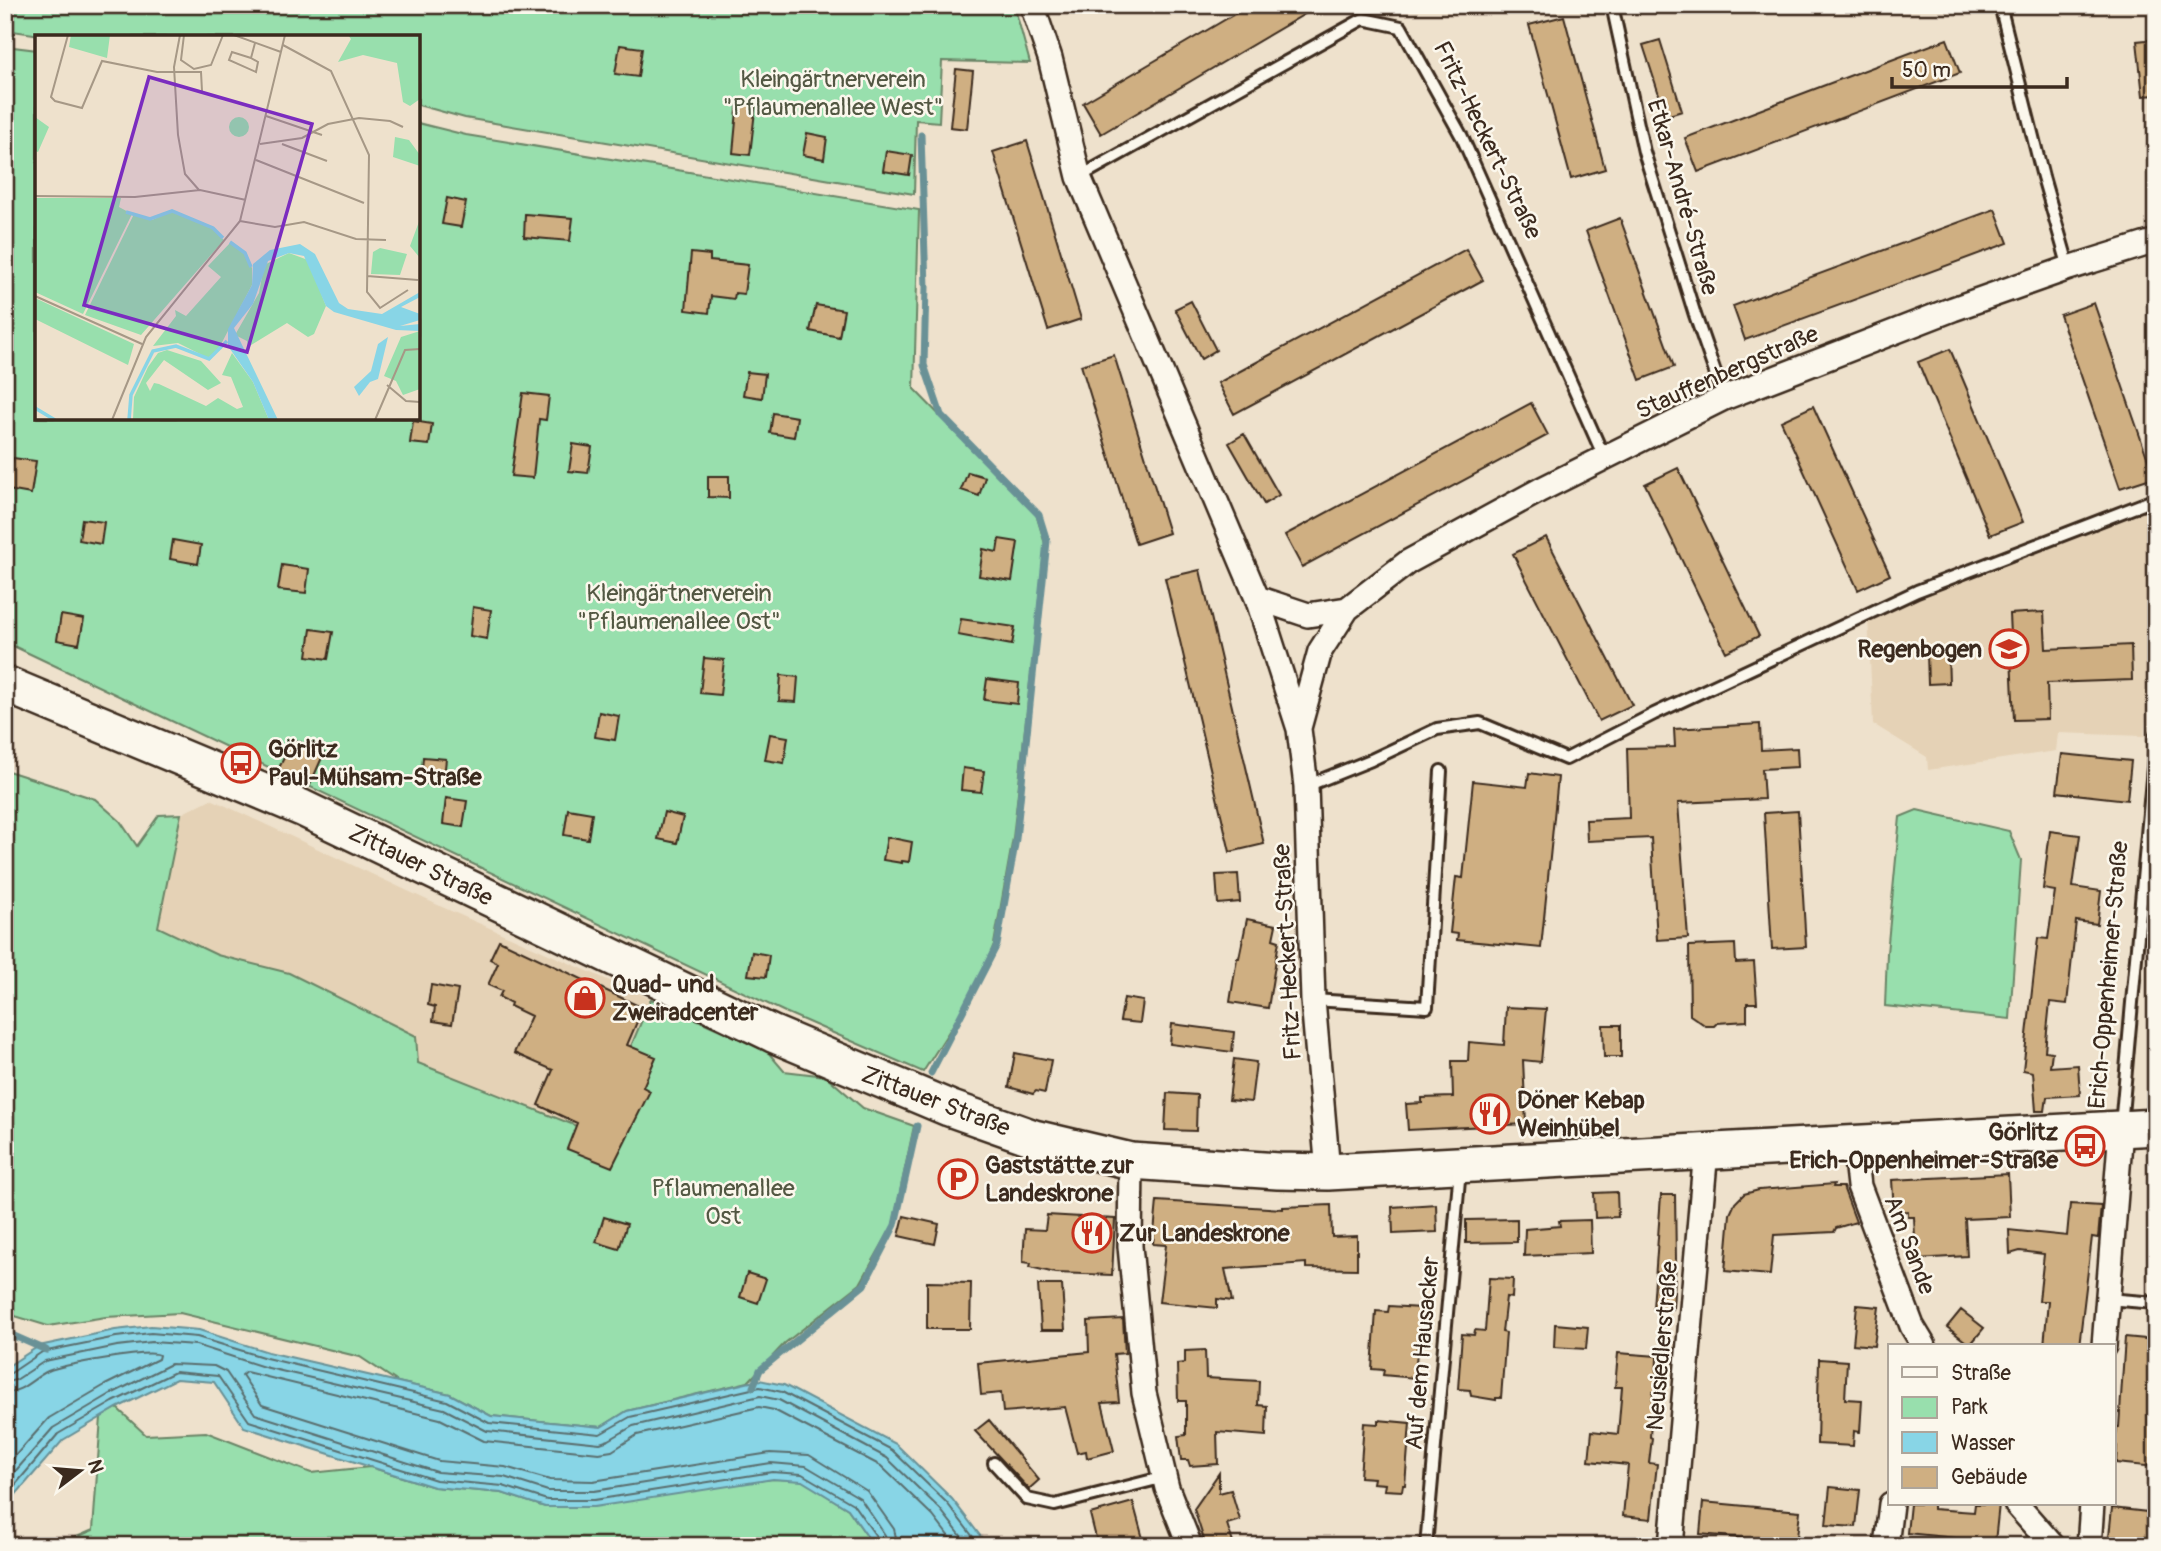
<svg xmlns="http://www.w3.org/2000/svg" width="2161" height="1551" font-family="Pangolin,sans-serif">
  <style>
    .built { fill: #e5d2b6 }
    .green { fill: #98dfad; stroke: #6a8466; stroke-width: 2 }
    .water { fill: #88d5e6; stroke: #699196; stroke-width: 2 }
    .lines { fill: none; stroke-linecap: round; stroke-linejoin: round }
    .shore { stroke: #5a6e6e; stroke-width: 2 }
    .stream { stroke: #699196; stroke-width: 7 }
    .building { fill: #cfaf82; stroke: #3b2a1e; stroke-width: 2 }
    .lane-casing { stroke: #3b2a1e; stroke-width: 16 }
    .street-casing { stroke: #3b2a1e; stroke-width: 28 }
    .primary-casing { stroke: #3b2a1e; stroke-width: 40 }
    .lane { stroke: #fbf7ec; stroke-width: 10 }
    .street { stroke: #fbf7ec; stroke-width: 23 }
    .primary { stroke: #fbf7ec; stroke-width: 35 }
    .labels { text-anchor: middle; stroke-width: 5; stroke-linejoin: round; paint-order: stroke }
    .park-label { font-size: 24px; fill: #525742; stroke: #fbf7ec }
    .street-label { font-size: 24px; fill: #3b2a1e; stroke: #fbf7ec }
    .poi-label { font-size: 24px; font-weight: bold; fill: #3b2a1e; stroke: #fbf7ec; text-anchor: start }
    .inset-river { fill: none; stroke: #88d5e6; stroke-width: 3.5 }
    .inset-road { fill: none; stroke: #a69886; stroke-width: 2 }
    .view { fill: #7b2cbf; fill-opacity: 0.15; stroke: #7b2cbf; stroke-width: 3.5 }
    .inset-edge { fill: none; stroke: #3b2a1e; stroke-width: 3.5 }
  </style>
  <rect width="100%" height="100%" fill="#eee1cc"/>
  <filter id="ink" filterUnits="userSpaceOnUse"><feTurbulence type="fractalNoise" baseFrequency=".0143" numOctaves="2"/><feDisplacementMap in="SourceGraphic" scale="14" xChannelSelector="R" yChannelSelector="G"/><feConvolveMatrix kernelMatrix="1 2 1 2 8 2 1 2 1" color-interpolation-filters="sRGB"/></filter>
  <g filter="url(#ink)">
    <path class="built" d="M2153 504 2146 610 2149 683 2144 736 2058 733 2056 751 1928 770 1927 757 1873 724 1868 616Z
      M211 799 442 907 651 999 595 1133 418 1063 289 973 217 955 157 927 181 814Z"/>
    <path class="green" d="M5 5H1014L1030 63 942 61 939 122 916 120 914 194 465 118 418 105V37H55L5 30Z
      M5 46 37 50V418H418V123L466 135 919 210 914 389 1036 514 1045 544 1013 838 994 944 976 989 923 1072 785 1012 5 642Z
      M5 770 95 799 120 821 137 846 159 815 181 814 158 927 217 955 289 973 416 1036 418 1063 594 1133 651 999 767 1051 784 1071 826 1076 863 1108 914 1126 893 1225 860 1284 785 1343 748 1382 627 1411 601 1427 491 1416 450 1394 398 1382 360 1357 180 1313 106 1317 48 1326 5 1313Z
      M1917 810 2009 831 2021 860 2010 1019 1885 1006 1887 953 1900 817Z
      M117 1408 146 1435 206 1432 311 1473 370 1467 434 1487 502 1493 545 1507 773 1479 802 1480 848 1509 874 1546H56L93 1530 101 1417Z"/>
    <path class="water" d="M151 1326 199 1330 268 1352 450 1394 491 1416 601 1427 627 1411 759 1380 784 1385 896 1444 952 1499 988 1546H874L848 1509 802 1481 773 1479 594 1507H545L502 1493 434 1487 244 1427 214 1382 176 1379 117 1408 63 1440 5 1507V1368L39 1346 115 1330Z"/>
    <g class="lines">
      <path class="shore" d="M5 1374 11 1373 42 1352 116 1337 151 1333 197 1337 266 1358 447 1401 489 1423 600 1434 630 1417 760 1387 782 1392 892 1450 947 1503 980 1546
        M5 1382 16 1380 45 1361 117 1346 152 1342 196 1345 264 1367 444 1409 487 1431 600 1443 609 1440 633 1426 760 1396 779 1400 887 1458 940 1509 969 1546
        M5 1393C23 1392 33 1378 48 1371 62 1365 150 1349 159 1355L158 1359 105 1385 49 1418 5 1467
        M5 1483 53 1428 109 1395 171 1364 214 1366 226 1372 255 1414 437 1472 504 1477 548 1491H594L771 1463 806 1466 860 1498 885 1535 888 1546
        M5 1497 58 1434 113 1402 175 1372 218 1376 249 1421 436 1480 503 1486 547 1500H594L772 1472 802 1474 853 1504 878 1539 879 1546
        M898 1546 894 1529 867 1491 809 1455 770 1453 593 1481 550 1480 505 1467 439 1461 262 1405 242 1375 246 1372 440 1419 484 1441 599 1453 612 1451 637 1435 759 1407 774 1410 881 1466 933 1516 956 1546"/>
      <path class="stream" d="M921 135 926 287 924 365 941 415 1039 515 1047 541 1016 839 997 945 931 1073
        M5 1332 46 1350
        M753 1387 760 1370 864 1285 895 1225 917 1126"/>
    </g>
    <path class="building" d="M1250 5H1320L1101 134 1083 103Z
      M1564 16 1605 169 1571 179 1529 25Z
      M1947 39 1960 73 1698 172 1685 138Z
      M2156 39V95L2143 96 2137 41Z
      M1660 40 1682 111 1666 116 1643 45Z
      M620 45 642 48 638 77 615 74Z
      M956 69 973 71 967 129 950 127Z
      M738 100 756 102 750 155 733 153Z
      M807 133 827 137 824 159 803 155Z
      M1027 141 1081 319 1048 330 993 152Z
      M886 151 912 155 909 175 883 171Z
      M447 198 466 202 461 227 442 224Z
      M1995 209 2008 243 1745 340 1733 306Z
      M525 214 573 218 570 241 524 237Z
      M1620 218 1674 367 1640 380 1586 231Z
      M1466 249 1483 280 1234 414 1218 383Z
      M691 253 710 255V261L748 265 744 294 735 293 734 299 711 296 709 313 686 310Z
      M1191 301 1216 350 1201 359 1175 309Z
      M2094 303 2154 477 2120 488 2060 315Z
      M816 305 844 310 839 337 810 331Z
      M1950 349 2023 522 1990 535 1918 362Z
      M1114 355 1169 533 1136 544 1081 365Z
      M747 372 765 374 762 398 743 395Z
      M523 393 549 396 546 420 539 419 533 478 511 476Z
      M1531 403 1548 435 1302 567 1285 535Z
      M1813 406 1890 575 1858 590 1781 421Z
      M773 413 797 417 794 437 770 433Z
      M413 421 432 424 429 445 410 443Z
      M1244 434 1279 495 1264 504 1229 443Z
      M573 444 592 447 588 473 569 471Z
      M13 458 36 461 31 494 8 490Z
      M1678 468 1759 636 1726 652 1645 484Z
      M968 472 985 477 979 496 961 490Z
      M708 476H729V498L708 497Z
      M82 519 104 522 101 544 79 540Z
      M1546 537 1632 705 1599 721 1513 554Z
      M999 539 1018 542 1012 581 979 576 983 549 997 552Z
      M173 540 201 545 198 564 170 559Z
      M282 565 309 569 306 593 278 590Z
      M1200 570 1264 844 1230 852 1165 578Z
      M473 607 491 610 487 639 470 636Z
      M2044 612 2046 649 2131 645 2132 680 2047 683 2048 719 2014 720 2009 614Z
      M61 615 84 619 79 644 57 640Z
      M961 619 1015 627 1012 645 958 635Z
      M311 629 333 632 328 659 307 656Z
      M1927 653H1948L1949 683 1928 684Z
      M704 658 724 660 720 695 700 693Z
      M781 675 798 677 796 702 779 701Z
      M987 679 1019 683 1017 704 984 700Z
      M599 712 619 716 615 740 595 737Z
      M1760 724 1761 750 1797 748 1798 767 1762 769 1764 799 1678 803 1688 938 1657 940 1651 838 1587 841 1586 820 1629 818 1627 748 1675 747 1674 729Z
      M770 734 788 737 784 763 765 760Z
      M293 739 324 753 310 785 278 770Z
      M2062 754 2131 761 2127 800 2057 792Z
      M423 757 446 759 443 786 421 783Z
      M963 768 984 771 981 792 961 790Z
      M1529 773 1558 777 1541 948 1457 940 1458 934 1450 933 1456 877 1463 878 1473 781 1527 787Z
      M446 798 467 801 463 827 443 824Z
      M568 809 592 813 588 839 564 835Z
      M1798 811 1806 947 1772 949 1764 813Z
      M664 812 683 817 677 843 658 839Z
      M2050 831 2080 835 2073 887 2101 891 2097 924 2076 921 2067 1004 2050 1002 2045 1051 2052 1052 2050 1067 2078 1065 2080 1095 2047 1097 2045 1111H2036L2033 1072 2023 1070 2038 938 2048 939 2055 891 2043 889Z
      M887 837 912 842 909 862 902 861V863L883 860Z
      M1238 874 1240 902 1218 904 1216 875Z
      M1247 919 1276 925 1273 939 1279 941 1268 1008 1230 1002 1237 958H1239Z
      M499 940 643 1008 627 1045 656 1057 643 1087 650 1091 612 1167 567 1149 577 1123 538 1105 553 1070 514 1053 531 1016 510 1006 511 1003 499 997 502 991 488 985 498 963 490 959Z
      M1735 944 1736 963 1754 962 1757 1003H1747V1021L1717 1023 1714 1026H1706L1690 1015 1689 946Z
      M752 952 769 955 766 977 748 975Z
      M431 985 458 990 452 1024 433 1021 435 1007 428 1005Z
      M1124 998 1143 1001 1140 1023 1120 1021Z
      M1506 1007 1546 1009 1541 1062 1523 1060 1526 1124 1408 1130 1406 1104 1422 1103V1098L1453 1097 1452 1061H1468L1469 1042 1504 1045Z
      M1172 1024 1234 1032 1232 1052 1170 1044Z
      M1603 1025H1621V1057H1604Z
      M1015 1053 1051 1060 1045 1093 1036 1091 1033 1094 1009 1087Z
      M1234 1059 1256 1062 1251 1102 1229 1100Z
      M1167 1093 1197 1095 1196 1131 1165 1130Z
      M2008 1174 2010 1217 1965 1219 1967 1256 1916 1259 1914 1217H1908V1211L1894 1212 1892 1180Z
      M1834 1184 1833 1187H1843L1856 1222 1836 1228 1834 1232 1774 1235 1770 1275 1725 1271 1730 1214 1735 1203 1744 1194 1759 1190Z
      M1617 1192 1618 1217 1595 1218 1594 1193Z
      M1661 1195H1675L1676 1260 1673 1309 1653 1308Z
      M1157 1201 1283 1209V1207L1331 1205 1332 1237 1357 1236V1269L1306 1268V1263L1225 1269 1232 1301 1217 1299V1308L1159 1302 1166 1245 1153 1244Z
      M1436 1204 1437 1232 1393 1234 1392 1207Z
      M2070 1204 2101 1206 2098 1238 2092 1237 2079 1346H2044L2048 1301H2039L2044 1254 2020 1251 2010 1254 2009 1230 2067 1236Z
      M1047 1215 1115 1219 1112 1275 1055 1273 1030 1267 1031 1263 1023 1262 1025 1229 1045 1230Z
      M904 1216 939 1224 935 1244 899 1236Z
      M604 1217 627 1224 619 1249 596 1242Z
      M1517 1219V1242L1466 1243V1220Z
      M1590 1220 1591 1253 1524 1256 1525 1229 1560 1226 1559 1221Z
      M747 1273 766 1279 758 1303 740 1297Z
      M1489 1278 1513 1279 1512 1298 1506 1297 1502 1332 1506 1333 1501 1398H1496V1400L1471 1396 1470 1390 1458 1389 1462 1334 1474 1335 1475 1330 1485 1331Z
      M927 1282 971 1283 970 1329H927Z
      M1038 1285H1062L1065 1330H1041Z
      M1857 1305 1879 1307 1874 1346 1853 1344Z
      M1389 1306 1420 1308 1415 1378 1383 1375 1384 1370 1372 1369 1376 1311 1388 1312Z
      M1961 1310 1984 1328 1970 1345 1947 1327Z
      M1123 1319 1125 1353 1114 1354 1119 1402 1102 1403 1114 1451 1087 1458 1086 1451 1077 1453 1065 1407 1003 1412 1001 1393 981 1395 978 1363 1089 1352 1088 1321Z
      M1555 1324 1588 1327 1586 1349 1554 1347Z
      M2125 1337 2156 1340V1467L2116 1463 2117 1446 2115 1445 2117 1427H2119Z
      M1205 1350 1206 1378 1259 1381 1258 1405 1267 1406 1266 1436 1217 1432 1218 1464 1190 1466 1188 1460H1181L1178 1436 1186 1435V1401H1178L1177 1364 1185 1363V1351Z
      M1618 1353 1657 1356 1656 1392H1653L1650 1437 1652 1438 1649 1463 1657 1464 1651 1519 1623 1516 1628 1465 1589 1461 1592 1431 1618 1434 1622 1387H1615Z
      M1819 1359 1847 1361 1845 1399 1862 1400 1860 1432 1854 1431 1853 1446 1817 1444Z
      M989 1420 1039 1480 1029 1489 975 1431Z
      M1378 1420 1410 1423 1405 1485H1403L1402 1491 1384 1490 1385 1484 1373 1483 1374 1478 1360 1477 1364 1423 1378 1424Z
      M1219 1473V1493L1231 1490 1240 1520 1227 1524 1234 1546H1206L1194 1509Z
      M1830 1487 1860 1490 1856 1527 1826 1525Z
      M1133 1502 1145 1546H1098L1090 1514Z
      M1703 1502 1800 1511 1796 1546H1751L1752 1539 1700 1534Z
      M1910 1504H1933V1509L1974 1512 1975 1504H1999L1995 1542 1907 1533Z
      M2112 1508 2156 1513V1539L2139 1537 2138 1546H2108Z"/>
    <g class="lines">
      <g class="lane-casing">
        <path id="lane" d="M1612 5 1644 152 1695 315 1724 398
          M2000 5 2043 177 2069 268
          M1079 177 1363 19 1401 27 1462 137 1604 457
          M1306 786 1371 760 1437 729 1480 723 1566 759 1654 714 1917 591 2156 499
          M1313 1000 1427 1007 1441 771
          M2121 1126 2156 734
          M2107 1299 2156 1303
          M994 1463 1027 1499 1055 1505 1165 1477
          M1426 1546 1460 1169"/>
      </g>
      <g class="street-casing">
        <path id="street" d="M1032 5 1050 58 1079 177 1257 598 1299 729 1306 786 1313 1000 1328 1172
          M1257 598 1308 615 1347 609
          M1299 728 1320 651 1347 609 1408 562 1540 490 1724 398 1953 309 2069 268 2156 241
          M1854 1142 1859 1186 1912 1326 1924 1346
          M1131 1161 1130 1246 1144 1393 1167 1488 1190 1546
          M2104 1346 2121 1129
          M2016 1504 2053 1546
          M1671 1546 1706 1150
          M1886 1546 1891 1504
          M2089 1546 2092 1504"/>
      </g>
      <g class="primary-casing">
        <path id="primary" d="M5 684 302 808 773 1034 949 1108 1034 1138 1131 1161 1278 1171 1328 1172 2156 1127"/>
      </g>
      <use href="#lane" class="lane"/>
      <use href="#street" class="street"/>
      <use href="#primary" class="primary"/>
    </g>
  </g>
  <defs>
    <g id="school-ring" transform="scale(2.0125)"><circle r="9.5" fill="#fbf7ec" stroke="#c8321e" stroke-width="1.5"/><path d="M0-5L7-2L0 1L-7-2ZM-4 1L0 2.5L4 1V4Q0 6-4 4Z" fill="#c8321e"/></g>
    <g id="bus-ring" transform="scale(2.0125)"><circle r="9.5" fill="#fbf7ec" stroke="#c8321e" stroke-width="1.5"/><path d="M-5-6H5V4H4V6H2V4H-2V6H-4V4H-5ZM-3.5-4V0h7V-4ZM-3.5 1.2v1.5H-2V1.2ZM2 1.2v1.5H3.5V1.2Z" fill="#c8321e"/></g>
    <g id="shop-ring" transform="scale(2.0125)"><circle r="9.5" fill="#fbf7ec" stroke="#c8321e" stroke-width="1.5"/><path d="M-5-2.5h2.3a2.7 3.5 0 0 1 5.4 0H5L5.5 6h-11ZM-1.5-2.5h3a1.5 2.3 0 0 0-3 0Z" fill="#c8321e"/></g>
    <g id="restaurant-ring" transform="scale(2.0125)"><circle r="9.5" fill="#fbf7ec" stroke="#c8321e" stroke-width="1.5"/><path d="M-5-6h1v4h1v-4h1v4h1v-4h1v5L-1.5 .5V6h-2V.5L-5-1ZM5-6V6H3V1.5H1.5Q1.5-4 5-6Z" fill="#c8321e"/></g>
    <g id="parking-ring" transform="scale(2.0125)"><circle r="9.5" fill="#fbf7ec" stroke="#c8321e" stroke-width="1.5"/><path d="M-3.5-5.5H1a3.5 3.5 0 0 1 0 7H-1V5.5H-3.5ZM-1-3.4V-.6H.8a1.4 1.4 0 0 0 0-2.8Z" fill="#c8321e"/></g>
  </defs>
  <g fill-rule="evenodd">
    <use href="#school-ring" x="2009" y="649"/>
    <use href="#bus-ring" x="241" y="763"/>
    <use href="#shop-ring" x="585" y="998"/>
    <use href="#restaurant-ring" x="1490" y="1114"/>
    <use href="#bus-ring" x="2085" y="1146"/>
    <use href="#parking-ring" x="958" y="1179"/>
    <use href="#restaurant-ring" x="1092" y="1233"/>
  </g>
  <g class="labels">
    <g class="park-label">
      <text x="833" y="87">Kleingärtnerverein<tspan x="833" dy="28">"Pflaumenallee West"</tspan></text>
      <text x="679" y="601">Kleingärtnerverein<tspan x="679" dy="28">"Pflaumenallee Ost"</tspan></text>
      <text x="723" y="1196">Pflaumenallee<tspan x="723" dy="28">Ost</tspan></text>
    </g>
    <g class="street-label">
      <text transform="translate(1488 140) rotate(64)" y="8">Fritz-Heckert-Straße</text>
      <text transform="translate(1683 197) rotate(74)" y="8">Etkar-André-Straße</text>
      <text transform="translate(1727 372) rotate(-24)" y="8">Stauffenbergstraße</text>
      <text transform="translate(421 865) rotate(26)" y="8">Zittauer Straße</text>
      <text transform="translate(1287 952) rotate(-93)" y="8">Fritz-Heckert-Straße</text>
      <text transform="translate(2108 975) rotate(-85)" y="8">Erich-Oppenheimer-Straße</text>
      <text transform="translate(936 1101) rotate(21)" y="8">Zittauer Straße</text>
      <text transform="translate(1910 1245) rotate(69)" y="8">Am Sande</text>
      <text transform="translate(1662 1346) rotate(-85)" y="8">Neusiedlerstraße</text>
      <text transform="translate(1422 1353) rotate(-85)" y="8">Auf dem Hausacker</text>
    </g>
    <g class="poi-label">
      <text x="1982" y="657" text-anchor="end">Regenbogen</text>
      <text x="268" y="757">Görlitz<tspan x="268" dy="28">Paul-Mühsam-Straße</tspan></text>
      <text x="612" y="992">Quad- und<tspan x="612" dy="28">Zweiradcenter</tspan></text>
      <text x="1517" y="1108">Döner Kebap<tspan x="1517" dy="28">Weinhübel</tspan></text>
      <text x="2058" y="1140" text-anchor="end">Görlitz<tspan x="2058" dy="28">Erich-Oppenheimer-Straße</tspan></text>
      <text x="985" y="1173">Gaststätte zur<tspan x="985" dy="28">Landeskrone</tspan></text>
      <text x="1119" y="1241">Zur Landeskrone</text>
    </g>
  </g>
  <g transform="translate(35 35)">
    <rect width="385" height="385" fill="#eee1cc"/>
    <path d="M36 0H75L72 23 34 12ZM313 0H385V64L375 71 368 67 362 28 328 20 303 27 316 4ZM0 82 14 92 3 117 0 116ZM194 92a10 10 0 1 1 20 0a10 10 0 1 1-20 0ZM360 102 374 105 385 120V131L358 122ZM0 163H86L84 172 97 179 48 279 0 257ZM137 176 178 194 189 205 106 300 50 280 99 179 117 185ZM385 184V223L375 211ZM195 208 210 218 217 233V250L183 315 173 323 143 308 118 311 141 281 140 275 151 281 186 242 173 231ZM345 213 372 219 365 240 336 239 338 217ZM254 218 273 225 291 271 279 299 273 302 252 288 213 312 212 306 200 300 224 258 229 230ZM0 263 99 309 93 330 0 284ZM385 296V354L368 360 361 346 349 341 366 302ZM132 315 166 326 186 348 173 355 129 325 111 348 115 356 119 348 124 349 171 371 183 363 202 374 208 372 196 342 187 340 197 318 218 347 234 385H98L99 362 113 332 123 318Z" fill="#98dfad"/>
    <path d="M265 209 280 219 304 268 313 274 347 279 385 257V262L366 272 385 279V285L365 291 385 289V296L361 295 299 277 291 271 269 221 254 218 233 226 218 269 199 293 243 385H234L218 347 193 311V294L217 250 218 229 235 215ZM353 302 343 344 335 347 324 361 319 352 336 336 343 309Z" fill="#88d5e6"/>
    <path class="inset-river" d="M91 177 115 184 137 176 178 193 188 203M195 207 210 218 216 232M0 373 20 385M94 385 96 360 118 316 141 311 174 324 192 306"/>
    <path class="inset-road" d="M33 0 16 62 20 66 47 73 67 26 122 37H166L167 56M145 0 139 32 143 100 150 139 164 155M149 0 146 25 159 34 176 30 188 0M199 0 246 17M248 10 296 36 334 120 332 257 345 273 373 255M216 23 197 17 194 25 221 37 223 27 216 23 220 8M231 81 287 100M225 109 267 103 293 89 324 83 355 86 368 92M247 109 292 126M221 125 329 168M0 161 100 162 165 155 211 165M205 186 240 192 269 187 321 204 351 205M332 241 383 245M0 261 107 309M352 350 371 366 385 367M77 385 111 302 205 186 250 0M340 385 370 315 385 314"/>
    <path class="view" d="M114 42 277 89 212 317 49 270Z"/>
    <rect width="385" height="385" class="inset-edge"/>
  </g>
  <rect width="2161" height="1551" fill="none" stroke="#fbf7ec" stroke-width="28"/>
  <rect x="14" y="14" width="2133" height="1523" fill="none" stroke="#3b2a1e" stroke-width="2.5" filter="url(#ink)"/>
  <rect x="1888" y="1344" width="228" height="161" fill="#fbf7ec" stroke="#aea59a" stroke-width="2"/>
  <rect x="1902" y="1367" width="35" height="10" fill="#fbf7ec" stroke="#aea59a" stroke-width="2"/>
  <text x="1951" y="1380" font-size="21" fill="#3b2a1e">Straße</text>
  <rect x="1902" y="1397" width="35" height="21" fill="#98dfad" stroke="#aea59a" stroke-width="2"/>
  <text x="1951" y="1414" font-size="21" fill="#3b2a1e">Park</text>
  <rect x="1902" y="1432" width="35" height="21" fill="#88d5e6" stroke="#aea59a" stroke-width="2"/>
  <text x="1951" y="1450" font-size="21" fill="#3b2a1e">Wasser</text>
  <rect x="1902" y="1467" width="35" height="21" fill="#cfaf82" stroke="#aea59a" stroke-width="2"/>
  <text x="1951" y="1484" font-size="21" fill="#3b2a1e">Gebäude</text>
  <g transform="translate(80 1471) rotate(74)" stroke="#fbf7ec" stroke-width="5" paint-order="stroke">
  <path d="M0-5L12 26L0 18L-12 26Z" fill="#3b2a1e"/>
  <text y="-10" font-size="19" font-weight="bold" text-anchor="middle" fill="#3b2a1e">N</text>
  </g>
  <path d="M1892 77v10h175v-10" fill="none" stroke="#3b2a1e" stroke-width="3.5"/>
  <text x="1902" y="77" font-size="21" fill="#3b2a1e" stroke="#fbf7ec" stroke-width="5" paint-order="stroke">50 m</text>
</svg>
